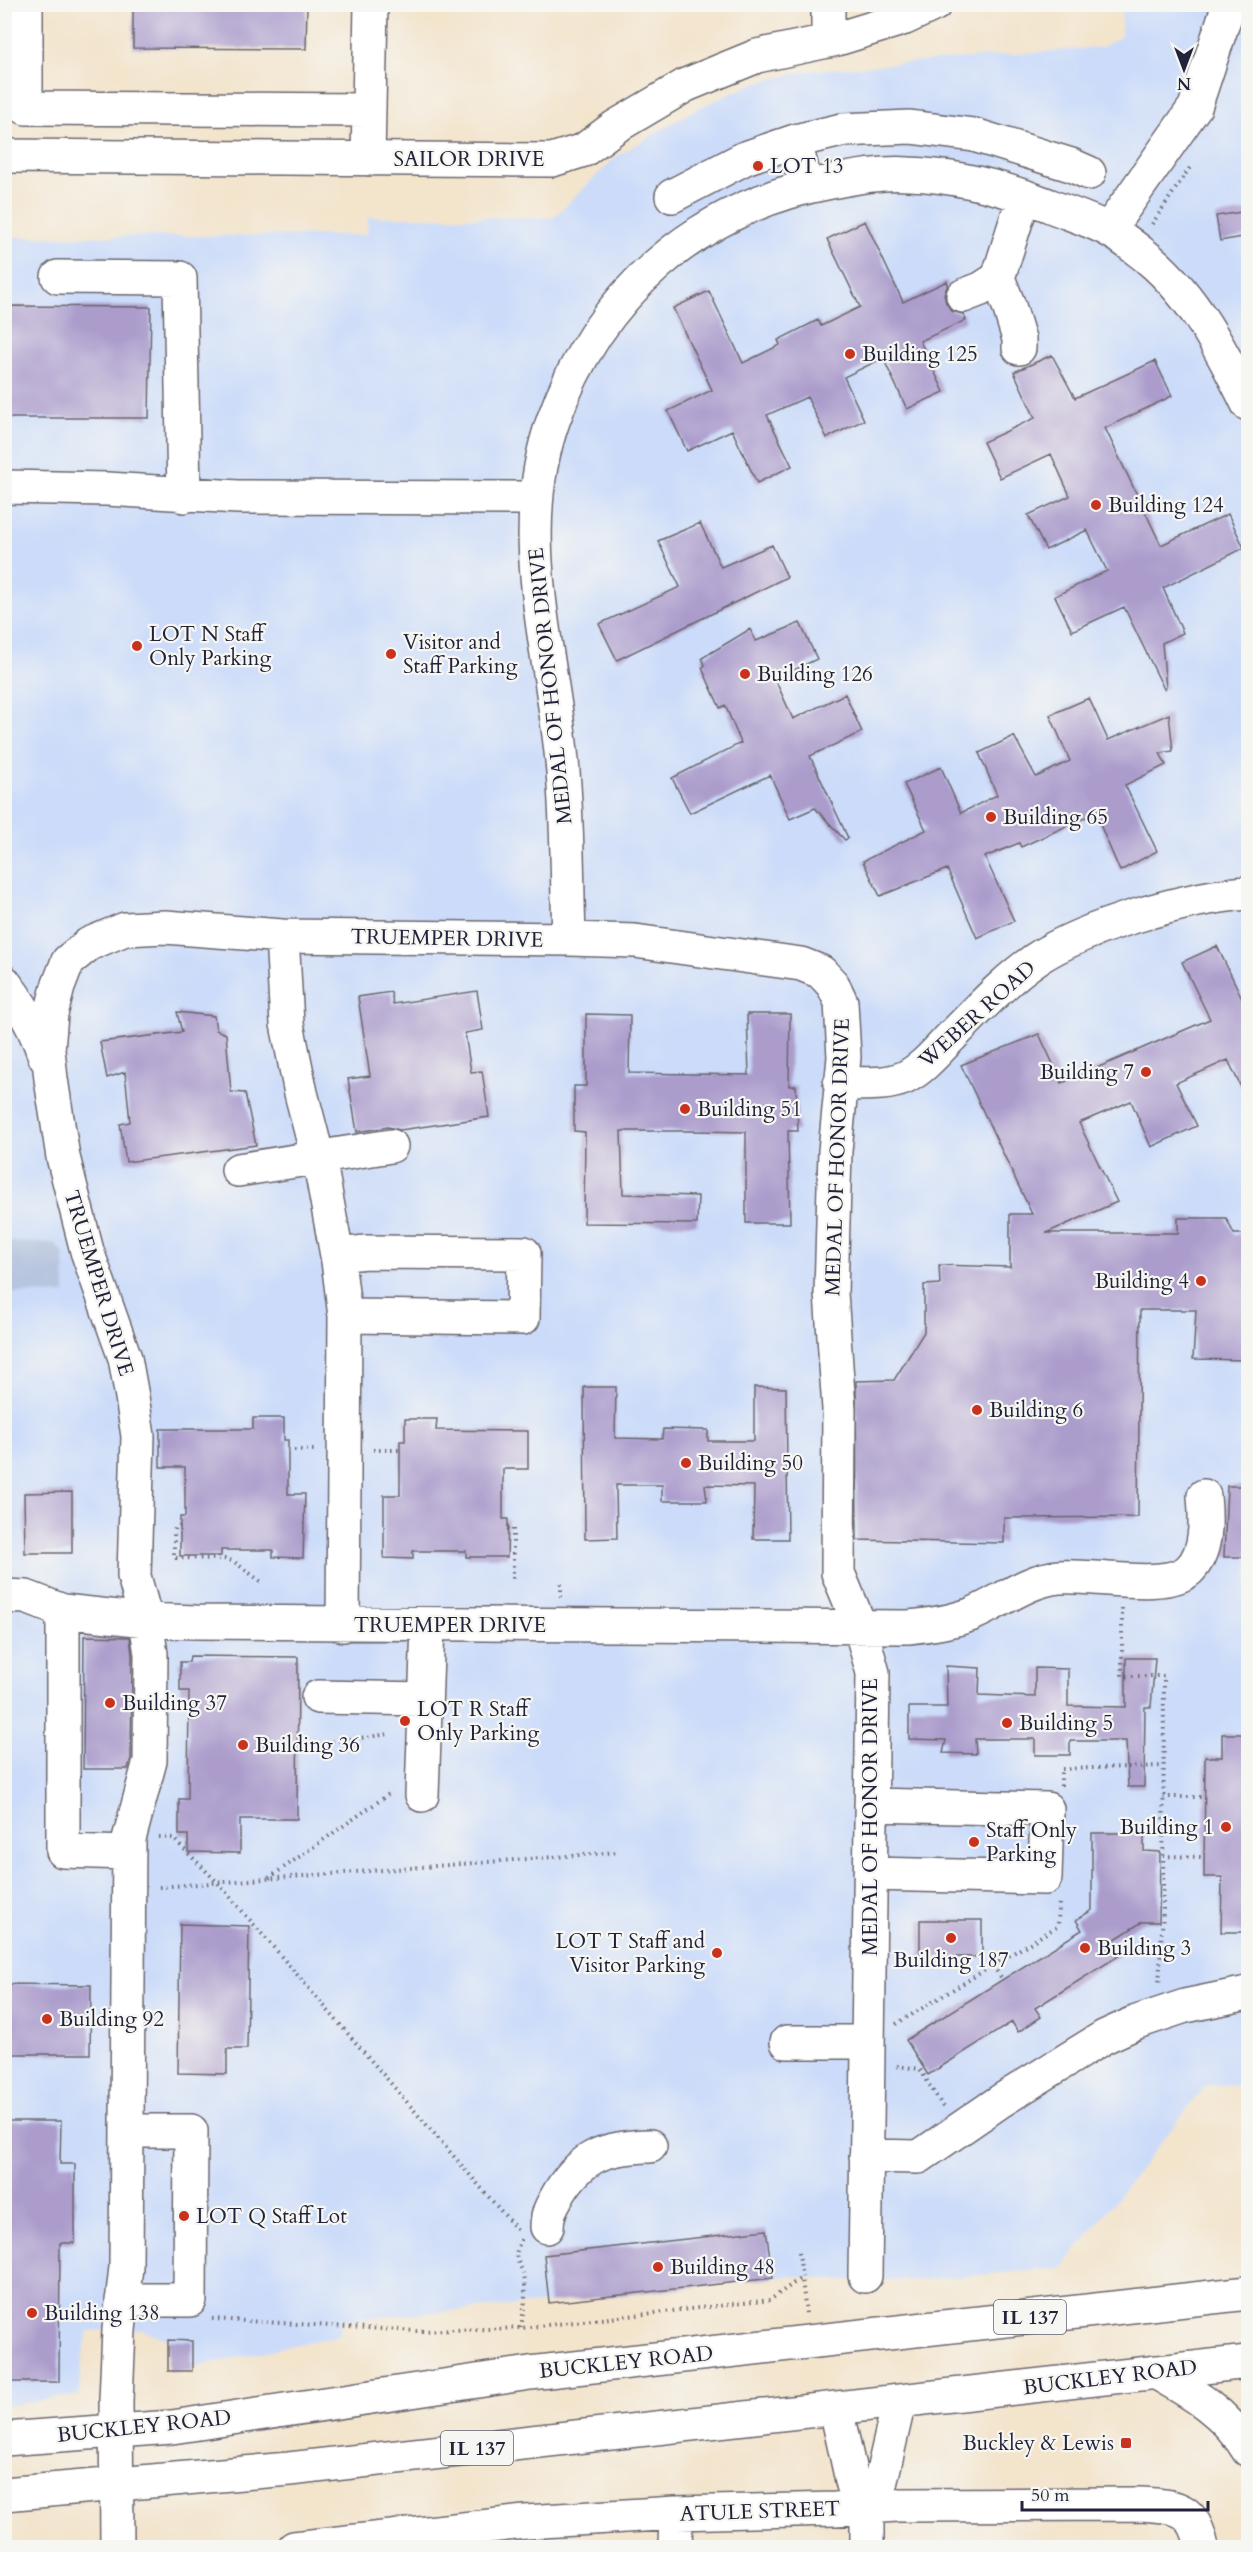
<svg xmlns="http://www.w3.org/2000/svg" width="1253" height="2552" font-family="Cardo,serif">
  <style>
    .built { fill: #cbdbf9 }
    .industrial { fill: #b7c5de }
    .building { fill: #ab9ccc }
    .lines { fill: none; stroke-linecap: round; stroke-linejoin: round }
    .minor-casing { stroke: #6b666e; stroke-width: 36 }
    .highway-casing { stroke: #6b666e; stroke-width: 36 }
    .path { stroke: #6b666e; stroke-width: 4; stroke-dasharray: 1.5 4.5; stroke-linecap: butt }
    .minor { stroke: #fff; stroke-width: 33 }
    .highway { stroke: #fff; stroke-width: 33 }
    .poi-dot { fill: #c8321e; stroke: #f6f6f2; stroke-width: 2 }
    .labels { text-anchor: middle; stroke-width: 4.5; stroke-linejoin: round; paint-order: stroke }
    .shield { fill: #f6f6f2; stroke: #626272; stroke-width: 1.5 }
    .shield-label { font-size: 20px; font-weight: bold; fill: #22223b }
    .street-label { font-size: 21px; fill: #22223b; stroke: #f6f6f2 }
    .poi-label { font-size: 21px; fill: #22223b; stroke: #f6f6f2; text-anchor: start }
  </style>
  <rect width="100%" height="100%" fill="#f6f6f2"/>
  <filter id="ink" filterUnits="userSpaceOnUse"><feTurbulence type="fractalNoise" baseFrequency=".0167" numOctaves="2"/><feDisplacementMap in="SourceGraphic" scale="12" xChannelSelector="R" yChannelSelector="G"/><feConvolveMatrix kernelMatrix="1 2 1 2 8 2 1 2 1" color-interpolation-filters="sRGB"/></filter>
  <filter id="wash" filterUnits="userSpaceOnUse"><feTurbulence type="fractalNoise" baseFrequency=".008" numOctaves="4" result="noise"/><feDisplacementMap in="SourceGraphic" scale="24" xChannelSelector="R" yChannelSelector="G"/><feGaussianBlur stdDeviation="1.35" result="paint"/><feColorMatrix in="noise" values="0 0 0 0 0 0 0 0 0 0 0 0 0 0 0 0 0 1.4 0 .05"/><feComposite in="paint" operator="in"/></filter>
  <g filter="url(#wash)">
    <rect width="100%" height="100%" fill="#f3e4cc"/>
    <path class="built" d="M1122 5H1248V2085H1206L1062 2268 920 2280H830L790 2276 549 2303 341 2320 340 2335 192 2367V2371H168V2340L142 2329 88 2331 81 2366 80 2395 5 2406 4 237 367 235 368 217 553 218 617 156 698 108 755 83 806 71 1102 47 1121 37Z"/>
    <path class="industrial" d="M5 1242 54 1243 64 1254 65 1294 5 1293Z"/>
    <g id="blocks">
      <path class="building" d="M133 4H307L306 49 133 48Z
        M1248 211V236L1220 241 1216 216Z
        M865 221 903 302 947 281 948 284 944 294 946 303 952 311 963 314 966 320 920 341 944 392 907 409 883 358 844 377 864 420 827 438 807 397 767 415 792 466 757 483 732 430 687 451 668 411 712 390 673 308 709 291 743 363 780 345 778 340 818 320 821 326 860 307 827 239Z
        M4 306 151 307 149 418H4Z
        M1052 355 1075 398 1155 361 1172 396 1105 428 1161 545 1228 514 1244 548 1163 588 1183 633 1162 643 1166 688 1164 689 1124 607 1072 631 1055 596 1107 571 1087 530 1046 550 1028 515 1070 496 1051 454 1000 478 983 442 1035 418 1014 372Z
        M700 523 721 567 772 545 787 577 617 660 599 624 680 587 658 541Z
        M800 623 817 659 775 679 793 719 845 694 862 732 810 756 848 838 845 840 815 808 790 819 770 775 690 813 672 778 741 743 725 705 720 708 702 668 705 665 702 658 750 629 756 641Z
        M1089 698 1108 740 1169 714 1173 751 1160 753 1166 765 1125 785 1157 851 1120 871 1095 813 1021 847 1019 843 985 857 1014 921 977 938 947 869 880 896 863 861 926 830 904 784 941 767 961 813 997 795 979 753 1014 736 1036 777 1070 761 1050 715Z
        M1217 946 1243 1000 1248 997V1102L1228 1060 1176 1083 1197 1126 1151 1147 1131 1101 1079 1123 1117 1202 1046 1233H1178V1218H1226L1234 1234H1248V1360L1193 1359 1196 1310H1140L1138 1517 1004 1518V1543L857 1540 856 1381 894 1380 924 1332V1285L940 1284 939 1265 1010 1267V1214H1032L961 1065 1039 1034 1062 1083 1210 1019 1182 962Z
        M477 991 483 1030 465 1033 471 1072 482 1071 489 1117 400 1130 388 1127 357 1132 348 1079 370 1076 358 997 391 992 393 1004Z
        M177 1012 214 1016 216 1030 226 1034 231 1092 245 1093 256 1145 126 1162 120 1124 130 1122 125 1072 107 1078 100 1042 182 1032Z
        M586 1014 630 1015 629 1073 749 1075 747 1014H790L789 1086H796L798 1131H788L790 1223H746V1132L696 1131H621L623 1194 698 1196 697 1224 584 1223 585 1132 574 1131V1086H586Z
        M584 1387H616L615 1438 662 1439 663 1429 708 1430V1441H754V1387L786 1388 788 1539H753L754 1486 705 1485 707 1501H662V1485H616L617 1538 585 1539Z
        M253 1418H284V1440H288V1494H305L303 1558 273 1557V1550H221V1556H180V1517H185V1467H160V1429H253Z
        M405 1419H437L436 1430 528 1431V1469H503V1519H508L507 1557H466V1551H413V1559L384 1558V1495H400V1441H405Z
        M1227 1486H1248V1557H1224Z
        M72 1492V1553H25L24 1493Z
        M84 1636 130 1637 132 1655 131 1758 128 1769H83Z
        M190 1656 298 1657 297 1819H240V1853L188 1852V1835H179V1799H188L189 1691H180V1662H189Z
        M1126 1658H1155L1151 1707H1145L1144 1787H1128L1126 1741H1070V1755H1035V1739H975L976 1754 943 1753 946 1740 909 1739V1707H947L946 1666 980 1668 979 1695 1035 1697V1668L1068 1669V1706L1126 1707Z
        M1222 1734H1248V1932H1221L1222 1877H1204L1205 1757H1222Z
        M1092 1833H1144V1851L1160 1852 1159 1922H1142L1112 1941 1120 1955 1035 2008 1041 2017 1018 2032 1012 2022 928 2075 906 2040 1082 1930 1076 1920 1092 1910Z
        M920 1920H982V1957H920Z
        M180 1924 249 1926 247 2049H227V2074L178 2073Z
        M4 1984 91 1985 90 2054H4Z
        M4 2121H61L60 2164H75V2243H60L59 2382H4Z
        M766 2230 773 2278 549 2303 544 2255Z
        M168 2340 192 2341V2371H168Z"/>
    </g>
  </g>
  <g filter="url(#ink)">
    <use href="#blocks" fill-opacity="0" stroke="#6b666e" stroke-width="1.5"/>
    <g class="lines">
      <g class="minor-casing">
        <path id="minor" d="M26 4V108L369 110
          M828 41V4
          M4 156 552 160 584 150 615 127 686 85 757 56 837 39 905 18 935 4
          M368 159 371 4
          M806 186 795 141 842 130 910 127 974 135 1071 165 1089 173
          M672 196 745 158 795 141
          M1109 229 1195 107 1229 4
          M58 277 180 278 184 496
          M963 296 981 289 998 278
          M1019 348V339L1009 306 998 278 1024 196
          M4 487 107 489 238 497 536 498
          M282 936 287 1024 301 1093 322 1174 338 1261 345 1316 343 1625
          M4 982C22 1005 36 1029 45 1057
          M840 1084C861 1083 885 1086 904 1078 923 1069 937 1051 952 1036 979 1009 1004 981 1036 959 1086 926 1188 897 1248 893
          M238 1170 391 1146
          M337 1255 366 1252 524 1253 523 1318 345 1316
          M4 1596 26 1597 63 1611 146 1620 195 1622 908 1627C929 1625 950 1622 970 1615 1000 1603 1026 1580 1059 1577 1092 1574 1166 1591 1189 1570 1208 1552 1206 1519 1204 1496
          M63 1611V1851L128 1853
          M318 1697 425 1699
          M422 1795 428 1625
          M870 1874 1045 1878 1047 1809 871 1805
          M787 2042H868
          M866 2156 919 2157 1002 2100 1104 2037 1137 2022 1185 2006 1248 1993
          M547 2227C547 2213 552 2205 559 2193 583 2154 607 2147 650 2146
          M865 2276 873 1673 860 1626 838 1573 839 1409 831 1293 835 1151 844 1057 841 1002 833 985 821 972 801 964 635 941 569 939C567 880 568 820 562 761 551 647 513 534 553 421 597 295 698 206 831 182 856 177 883 172 909 174 958 176 1002 187 1048 205 1067 213 1088 219 1107 229 1121 236 1135 248 1148 258 1194 296 1222 351 1248 404
          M122 2300H190L191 2131H127
          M836 2409 853 2485 867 2506
          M867 2506 879 2489 899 2402
          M117 2548 116 2400 119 2330 126 2267 129 1839 150 1761 151 1654 146 1620 134 1576 138 1436 132 1397 125 1358 87 1251 63 1157 51 1079 48 1050 51 1014 58 987 68 961 89 944 125 929 165 927 282 936 569 939
          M294 2548 525 2522 676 2513 835 2509 897 2505 1141 2504C1178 2506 1195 2508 1202 2548
          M675 2548 676 2513
          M867 2548V2506"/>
      </g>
      <g class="highway-casing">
        <path id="highway" d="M1155 2372C1192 2393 1226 2412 1248 2450
          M4 2439 172 2427 530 2373 1248 2293
          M4 2494 289 2469 1248 2362"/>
      </g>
      <path class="path" d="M1152 224 1191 166
        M288 1450H317
        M373 1450H400
        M180 1526 175 1528 174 1532V1555L176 1558 224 1559 233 1561 263 1583
        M508 1528H513V1583
        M561 1597V1583
        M1122 1608V1676H1164L1163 1911 1159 1985
        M309 1748 329 1742 390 1734
        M1061 1786V1769L1163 1766
        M1163 1797H1204
        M159 1837 173 1838 218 1883 519 2232
        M1163 1856 1204 1857
        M269 1878 389 1794
        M159 1887 619 1852
        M993 1966 1003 1980
        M896 2024 1058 1926 1059 1901
        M897 2066 920 2069 943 2107
        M799 2252 806 2314
        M212 2319 417 2331 521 2328 770 2300 801 2278
        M521 2328C523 2313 526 2301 525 2286 525 2261 508 2264 522 2238"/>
      <use href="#minor" class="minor"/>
      <use href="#highway" class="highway"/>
    </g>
  </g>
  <g class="poi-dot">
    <circle cx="758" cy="166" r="6"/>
    <circle cx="850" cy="354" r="6"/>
    <circle cx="1096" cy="505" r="6"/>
    <circle cx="137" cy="646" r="6"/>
    <circle cx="391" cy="654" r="6"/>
    <circle cx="745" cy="674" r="6"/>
    <circle cx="991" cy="817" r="6"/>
    <circle cx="1146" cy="1072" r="6"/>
    <circle cx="685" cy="1109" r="6"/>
    <circle cx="1201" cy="1281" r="6"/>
    <circle cx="977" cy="1410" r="6"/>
    <circle cx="686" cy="1463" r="6"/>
    <circle cx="110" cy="1703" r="6"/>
    <circle cx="405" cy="1721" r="6"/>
    <circle cx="1007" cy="1723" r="6"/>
    <circle cx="243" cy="1745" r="6"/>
    <circle cx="1226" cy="1827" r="6"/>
    <circle cx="974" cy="1842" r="6"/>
    <circle cx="951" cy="1938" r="6"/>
    <circle cx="1085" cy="1948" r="6"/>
    <circle cx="717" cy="1953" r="6"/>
    <circle cx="47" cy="2019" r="6"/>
    <circle cx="184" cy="2216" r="6"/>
    <circle cx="658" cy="2267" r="6"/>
    <circle cx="32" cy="2313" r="6"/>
    <rect x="1120" y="2437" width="12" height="12" rx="3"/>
  </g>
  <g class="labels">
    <g class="shield">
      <rect x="994" y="2300" width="72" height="34" rx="4.5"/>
      <rect x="441" y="2431" width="72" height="34" rx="4.5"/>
    </g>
    <g class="shield-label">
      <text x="1030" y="2324">IL 137</text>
      <text x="477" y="2455">IL 137</text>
    </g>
    <g class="street-label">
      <text x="469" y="166">SAILOR DRIVE</text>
      <text transform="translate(550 686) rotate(-96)" y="7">MEDAL OF HONOR DRIVE</text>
      <text transform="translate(447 938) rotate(1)" y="7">TRUEMPER DRIVE</text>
      <text transform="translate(977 1014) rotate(-42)" y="7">WEBER ROAD</text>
      <text transform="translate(837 1157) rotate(-88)" y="7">MEDAL OF HONOR DRIVE</text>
      <text transform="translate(99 1283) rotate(73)" y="7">TRUEMPER DRIVE</text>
      <text x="450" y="1632">TRUEMPER DRIVE</text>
      <text transform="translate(870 1817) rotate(-90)" y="7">MEDAL OF HONOR DRIVE</text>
      <text transform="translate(626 2362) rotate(-6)" y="7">BUCKLEY ROAD</text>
      <text transform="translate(1110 2377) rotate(-7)" y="7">BUCKLEY ROAD</text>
      <text transform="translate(144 2426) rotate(-6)" y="7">BUCKLEY ROAD</text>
      <text transform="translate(760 2511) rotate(-2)" y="7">ATULE STREET</text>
    </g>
    <g class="poi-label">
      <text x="770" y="173">LOT 13</text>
      <text x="862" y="361">Building 125</text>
      <text x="1108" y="512">Building 124</text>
      <text x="149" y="641">LOT N Staff<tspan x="149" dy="24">Only Parking</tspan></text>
      <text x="403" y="649">Visitor and<tspan x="403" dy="24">Staff Parking</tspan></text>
      <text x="757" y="681">Building 126</text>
      <text x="1003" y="824">Building 65</text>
      <text x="1134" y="1079" text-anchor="end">Building 7</text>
      <text x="697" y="1116">Building 51</text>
      <text x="1189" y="1288" text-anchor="end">Building 4</text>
      <text x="989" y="1417">Building 6</text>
      <text x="698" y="1470">Building 50</text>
      <text x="122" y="1710">Building 37</text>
      <text x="417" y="1716">LOT R Staff<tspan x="417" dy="24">Only Parking</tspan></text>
      <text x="1019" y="1730">Building 5</text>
      <text x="255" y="1752">Building 36</text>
      <text x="1214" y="1834" text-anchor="end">Building 1</text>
      <text x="986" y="1837">Staff Only<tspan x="986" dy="24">Parking</tspan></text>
      <text x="705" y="1948" text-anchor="end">LOT T Staff and<tspan x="705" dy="24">Visitor Parking</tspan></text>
      <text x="1097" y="1955">Building 3</text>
      <text x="951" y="1967" text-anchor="middle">Building 187</text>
      <text x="59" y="2026">Building 92</text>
      <text x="196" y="2223">LOT Q Staff Lot</text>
      <text x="670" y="2274">Building 48</text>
      <text x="44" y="2320">Building 138</text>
      <text x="1114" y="2450" text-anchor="end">Buckley &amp; Lewis</text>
    </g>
  </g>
  <rect width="1253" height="2552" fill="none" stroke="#f6f6f2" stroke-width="24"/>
  <g transform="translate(1184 69) rotate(180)" stroke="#f6f6f2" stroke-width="4.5" paint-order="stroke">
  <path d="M0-4.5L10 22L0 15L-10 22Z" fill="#22223b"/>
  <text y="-9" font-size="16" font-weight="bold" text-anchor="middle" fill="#22223b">N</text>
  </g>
  <path d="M1022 2501v9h186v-9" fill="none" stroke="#22223b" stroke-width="3"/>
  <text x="1031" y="2501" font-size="18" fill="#22223b" stroke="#f6f6f2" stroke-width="4.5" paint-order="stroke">50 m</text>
</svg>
